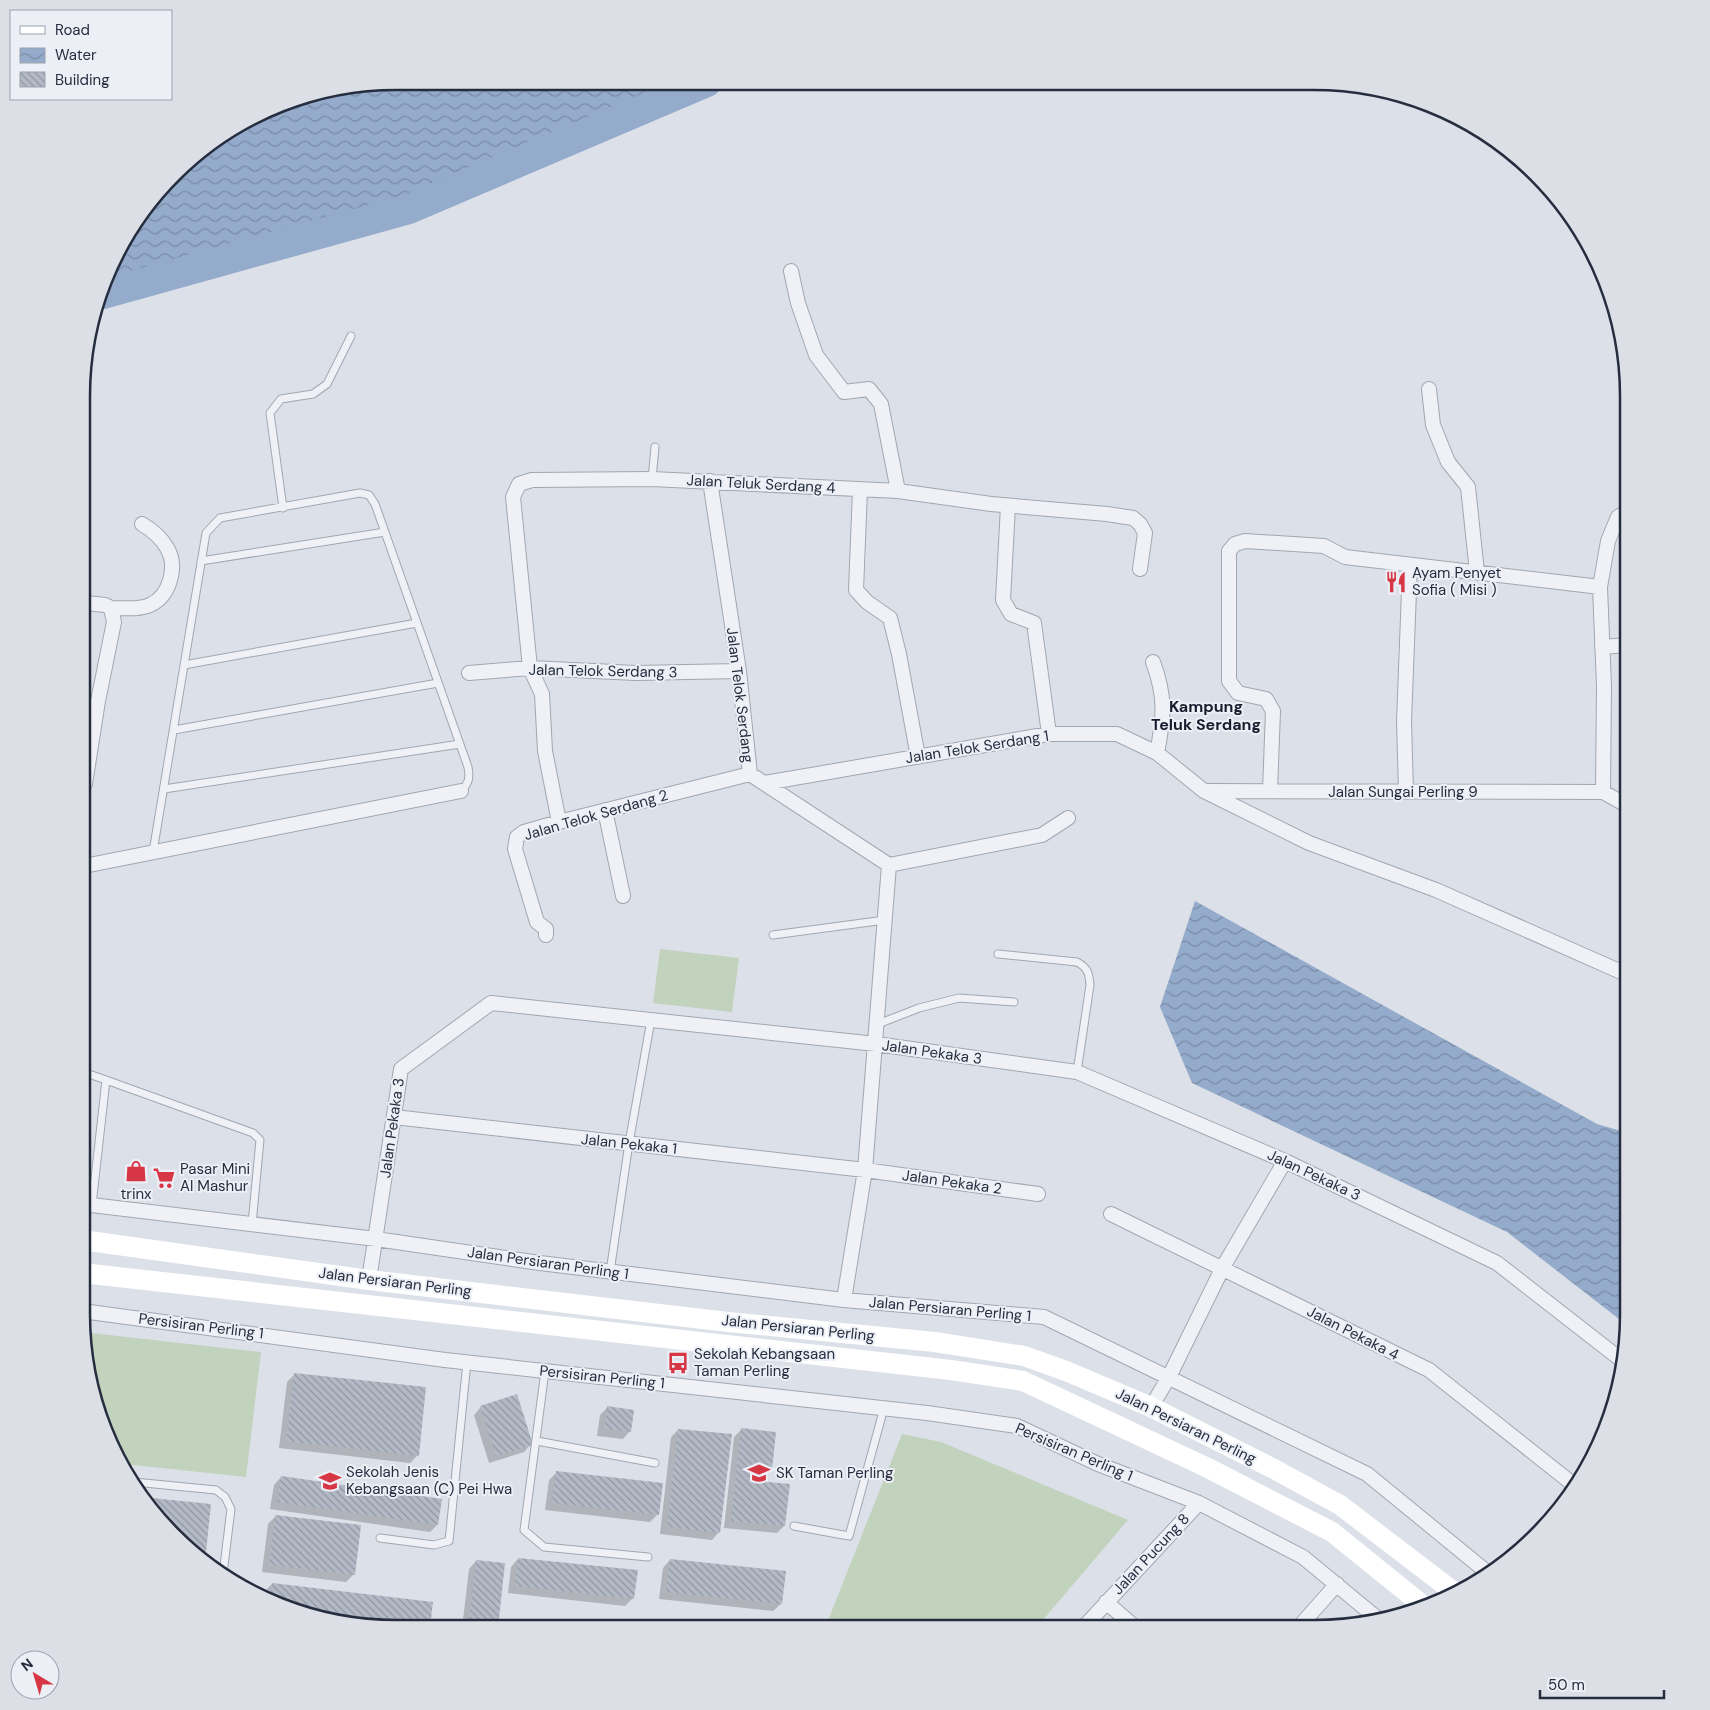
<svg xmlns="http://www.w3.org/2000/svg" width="1710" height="1710" font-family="'DM Sans',sans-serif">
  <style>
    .garden { fill: #c1d2bd }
    .water { fill: url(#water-waves) }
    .shadow { fill: #0003 }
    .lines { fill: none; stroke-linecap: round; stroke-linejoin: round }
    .river { stroke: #95abcb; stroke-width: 30 }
    .building { fill: url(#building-back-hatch) }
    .lane-casing { stroke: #a1a7b2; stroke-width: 9 }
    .street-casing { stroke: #a1a7b2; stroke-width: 16 }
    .lane { stroke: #eff1f6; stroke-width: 7 }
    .street { stroke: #eff1f6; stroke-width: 14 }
    .secondary { stroke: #fff; stroke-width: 20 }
    .labels { text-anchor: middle; stroke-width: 4; stroke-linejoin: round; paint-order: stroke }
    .street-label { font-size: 15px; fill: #252d3f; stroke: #eceff5 }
    .poi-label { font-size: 15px; fill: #252d3f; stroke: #eceff5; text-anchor: start }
    .neighbourhood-label { font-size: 16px; font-weight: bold; fill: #181e2f; stroke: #eceff5 }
    .rim { fill: none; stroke: #252d3f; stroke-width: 2.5 }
  </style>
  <defs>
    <pattern id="water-waves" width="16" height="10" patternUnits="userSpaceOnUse" patternTransform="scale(1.25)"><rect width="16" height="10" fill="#95abcb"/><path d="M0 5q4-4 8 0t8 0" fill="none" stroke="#798ca6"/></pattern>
    <pattern id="building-back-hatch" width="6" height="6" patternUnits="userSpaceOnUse" patternTransform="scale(1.25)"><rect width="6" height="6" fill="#b3b9c5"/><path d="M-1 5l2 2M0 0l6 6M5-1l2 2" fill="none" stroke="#9197a1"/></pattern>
  </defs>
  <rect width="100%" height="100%" fill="#dce0e8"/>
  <path class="garden" d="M660 949 739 958 732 1012 653 1003Z
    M82 1332 261 1352 246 1477 124 1464 98 1415Z
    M902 1434 941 1442 1128 1520 1036 1628H825Z"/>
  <path class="water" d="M396 81 707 82 409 209 103 294 124 238 189 159 295 98Z
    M1195 901 1597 1124 1628 1133V1300L1619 1319 1507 1232 1192 1083 1160 1007Z"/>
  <path class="shadow" d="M295 1374 418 1455 410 1463 279 1448 287 1382Z
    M481 1407 531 1444 524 1452 489 1463 474 1415Z
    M607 1408 630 1431 623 1439 597 1436 600 1415Z
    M678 1430 719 1532 712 1540 660 1534 671 1437Z
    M741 1430 771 1469 763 1477 755 1476 754 1482 784 1526 777 1533 724 1528 734 1437Z
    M556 1473 658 1514 650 1522 545 1510 549 1480Z
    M281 1477 437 1525 430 1532 270 1509 274 1485Z
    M276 1516 354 1574 346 1582 262 1572 268 1524Z
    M518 1559 633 1598 625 1606 508 1593 511 1567Z
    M670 1560 781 1604 773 1611 659 1599 663 1568Z
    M476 1561 504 1564 497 1628H462L469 1569Z
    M272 1584 431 1603 428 1628H376L264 1598 265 1591Z
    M529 1620 604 1628H522Z"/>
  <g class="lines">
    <path class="river" d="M103 294 409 209 707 82"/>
  </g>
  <path class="building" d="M294 1373 426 1387 419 1456 286 1441Z
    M517 1394 533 1445 496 1456 480 1406Z
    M607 1406 634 1410 631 1432 604 1429Z
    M741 1428 776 1432 772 1470 757 1468 756 1481 790 1484 785 1526 731 1521Z
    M678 1429 732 1434 720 1533 667 1527Z
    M556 1471 663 1483 659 1515 552 1503Z
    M281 1476 442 1499 438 1525 277 1502Z
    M142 1497 211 1504 205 1562 189 1551 146 1505Z
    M275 1515 361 1525 355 1575 269 1565Z
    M518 1558 638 1570 634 1599 515 1586Z
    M670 1559 786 1571 782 1604 666 1592Z
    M476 1560 505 1563 498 1628H468Z
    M272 1583 433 1602 430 1628H376L270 1600Z
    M529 1619 603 1627V1628H528Z"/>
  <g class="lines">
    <g class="lane-casing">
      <path id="lane" d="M652 479 655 447
        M283 508 270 413 281 399 313 394 327 384 351 336
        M201 561 385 532
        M184 665 417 623
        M174 730 438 683
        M164 789 460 744
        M153 852 206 533 220 518 360 493 369 495 375 504 468 767C470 778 469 783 461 791
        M773 935 885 920
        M998 954 1077 962C1088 968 1089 973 1090 985L1077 1072
        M878 1024 919 1008 959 998 1014 1002
        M83 1072 106 1080 92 1205
        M106 1080 253 1133 260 1140 252 1224
        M610 1272 629 1143 651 1020
        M545 1371 524 1530 544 1547 648 1557
        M537 1441 655 1463
        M134 1482 216 1490 225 1497 231 1509 223 1574
        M794 1526 849 1536 884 1408
        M380 1538 434 1545 449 1541 467 1362"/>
    </g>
    <g class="street-casing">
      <path id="street" d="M791 271 798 303 816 355 844 392 869 389 881 404 898 491
        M1429 389 1433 425 1448 462 1468 487 1477 572
        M710 481 739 671 750 774 889 865
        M860 490 856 590 867 602 890 618 899 654 918 757
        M1008 506 1003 600 1011 614 1034 623 1049 734
        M111 608C123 608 139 610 150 605 170 596 178 566 167 548 161 537 152 530 142 524
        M1602 647 1628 645
        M1153 662C1166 697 1164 717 1157 753
        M469 673 530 668 636 673 739 671
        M765 783 1049 734H1117L1157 753 1204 791 1309 843 1436 890 1628 975
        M85 784 98 701 114 622 111 608 105 605 86 603
        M1207 791 1603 792 1628 806
        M1270 791 1273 711 1266 699 1238 693 1229 681V551L1235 544 1245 541 1324 546 1345 557 1600 587
        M1406 792 1404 721 1410 565
        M1603 792 1604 686 1600 587 1608 541 1618 517 1628 511
        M605 810 623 896
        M559 822 545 751 542 694 530 668 513 497 519 484 532 480 652 479 898 491 991 504 1107 514 1133 518 1140 524 1145 533 1140 569
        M889 865 1042 835 1068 818
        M84 866 461 791
        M546 935V929L537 922 515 849 517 837 524 832 559 822 750 774
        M394 1117 865 1170 1038 1194
        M83 1204 376 1239 540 1263 844 1300 1044 1317 1367 1474 1488 1573
        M1111 1214 1429 1370 1574 1485
        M369 1280 401 1069 491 1003 876 1044 1077 1072 1285 1161 1497 1263 1624 1362
        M844 1300 865 1170 889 865
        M82 1311 445 1360 927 1413 1017 1426 1098 1464 1199 1503 1303 1557 1378 1619
        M1151 1407 1169 1377 1223 1267 1285 1161
        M1106 1602 1136 1628
        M1083 1628 1199 1503
        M1298 1628 1337 1584"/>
    </g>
    <use href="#lane" class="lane"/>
    <use href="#street" class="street"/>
    <path class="secondary" d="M82 1240 369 1280 728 1322 935 1342 1024 1356 1066 1371 1151 1407 1274 1469 1340 1505 1454 1592
      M82 1273 951 1370 1023 1381 1208 1468 1332 1532 1425 1607"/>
  </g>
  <defs>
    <g id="restaurant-bare" transform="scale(1.725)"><path d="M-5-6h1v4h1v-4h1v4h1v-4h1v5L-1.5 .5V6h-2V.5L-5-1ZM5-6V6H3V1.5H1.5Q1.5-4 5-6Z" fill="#d73744" stroke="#eceff5" stroke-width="2.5" paint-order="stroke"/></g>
    <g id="shop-bare" transform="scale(1.725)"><path d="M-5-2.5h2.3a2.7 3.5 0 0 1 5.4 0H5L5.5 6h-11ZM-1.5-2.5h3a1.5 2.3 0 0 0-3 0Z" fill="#d73744" stroke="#eceff5" stroke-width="2.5" paint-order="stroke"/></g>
    <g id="supermarket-bare" transform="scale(1.725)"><path d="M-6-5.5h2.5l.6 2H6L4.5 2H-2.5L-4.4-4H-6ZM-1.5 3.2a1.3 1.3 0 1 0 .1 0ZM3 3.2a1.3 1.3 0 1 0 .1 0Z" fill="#d73744" stroke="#eceff5" stroke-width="2.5" paint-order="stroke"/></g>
    <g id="bus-bare" transform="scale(1.725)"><path d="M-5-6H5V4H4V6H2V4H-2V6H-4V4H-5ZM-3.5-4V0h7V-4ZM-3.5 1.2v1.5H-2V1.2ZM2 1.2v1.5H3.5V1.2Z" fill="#d73744" stroke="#eceff5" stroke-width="2.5" paint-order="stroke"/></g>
    <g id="school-bare" transform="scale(1.725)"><path d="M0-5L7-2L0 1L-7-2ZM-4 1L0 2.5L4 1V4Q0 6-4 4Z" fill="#d73744" stroke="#eceff5" stroke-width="2.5" paint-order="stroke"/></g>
  </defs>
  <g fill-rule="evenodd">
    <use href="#restaurant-bare" x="1396" y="582"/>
    <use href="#shop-bare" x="136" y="1171"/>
    <use href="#supermarket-bare" x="164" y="1178"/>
    <use href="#bus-bare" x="678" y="1363"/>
    <use href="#school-bare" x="759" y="1473"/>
    <use href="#school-bare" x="330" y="1481"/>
  </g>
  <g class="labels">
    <g class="street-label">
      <text transform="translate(761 484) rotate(3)" y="5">Jalan Teluk Serdang 4</text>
      <text transform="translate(603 671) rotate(1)" y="5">Jalan Telok Serdang 3</text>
      <text transform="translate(740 695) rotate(83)" y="5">Jalan Telok Serdang</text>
      <text transform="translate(977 747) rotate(-9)" y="5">Jalan Telok Serdang 1</text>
      <text x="1403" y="797">Jalan Sungai Perling 9</text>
      <text transform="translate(596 815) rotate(-16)" y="5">Jalan Telok Serdang 2</text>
      <text transform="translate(932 1052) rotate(8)" y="5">Jalan Pekaka 3</text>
      <text transform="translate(392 1128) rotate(-82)" y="5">Jalan Pekaka 3</text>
      <text transform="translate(629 1144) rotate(6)" y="5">Jalan Pekaka 1</text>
      <text transform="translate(1314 1175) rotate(25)" y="5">Jalan Pekaka 3</text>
      <text transform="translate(952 1182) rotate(8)" y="5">Jalan Pekaka 2</text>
      <text transform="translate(548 1263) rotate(8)" y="5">Jalan Persiaran Perling 1</text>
      <text transform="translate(395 1282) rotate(7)" y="5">Jalan Persiaran Perling</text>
      <text transform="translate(950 1309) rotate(5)" y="5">Jalan Persiaran Perling 1</text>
      <text transform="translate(201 1326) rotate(7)" y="5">Persisiran Perling 1</text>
      <text transform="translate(798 1328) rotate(6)" y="5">Jalan Persiaran Perling</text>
      <text transform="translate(1353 1333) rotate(27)" y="5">Jalan Pekaka 4</text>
      <text transform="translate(602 1377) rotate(6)" y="5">Persisiran Perling 1</text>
      <text transform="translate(1186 1426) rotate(26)" y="5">Jalan Persiaran Perling</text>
      <text transform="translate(1074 1452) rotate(23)" y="5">Persisiran Perling 1</text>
      <text transform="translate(1151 1554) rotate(-47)" y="5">Jalan Pucung 8</text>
    </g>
    <g class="poi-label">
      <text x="1412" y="578">Ayam Penyet<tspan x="1412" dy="17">Sofia ( Misi )</tspan></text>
      <text x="180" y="1174">Pasar Mini<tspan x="180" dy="17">Al Mashur</tspan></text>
      <text x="136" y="1199" text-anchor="middle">trinx</text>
      <text x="694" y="1359">Sekolah Kebangsaan<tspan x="694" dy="17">Taman Perling</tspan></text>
      <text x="346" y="1477">Sekolah Jenis<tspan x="346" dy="17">Kebangsaan (C) Pei Hwa</tspan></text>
      <text x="776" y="1478">SK Taman Perling</text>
    </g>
    <g class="neighbourhood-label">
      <text x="1206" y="712">Kampung<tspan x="1206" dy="18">Teluk Serdang</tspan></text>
    </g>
  </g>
  <path d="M0 0H1710V1710H0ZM396 90H1314A306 306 0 0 1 1620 396V1314A306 306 0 0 1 1314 1620H396A306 306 0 0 1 90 1314V396A306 306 0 0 1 396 90Z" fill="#dcdfe6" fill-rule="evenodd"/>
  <path class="rim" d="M396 90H1314A306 306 0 0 1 1620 396V1314A306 306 0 0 1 1314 1620H396A306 306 0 0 1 90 1314V396A306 306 0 0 1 396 90Z"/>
  <rect x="10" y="10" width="162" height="90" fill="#eceff5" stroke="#9ca1ac"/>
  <rect x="20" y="26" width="25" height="8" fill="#ffffff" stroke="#9ca1ac"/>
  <text x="55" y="35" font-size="15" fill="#252d3f">Road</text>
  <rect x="20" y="48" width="25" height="15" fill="url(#water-waves)" stroke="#9ca1ac"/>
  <text x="55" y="60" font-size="15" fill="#252d3f">Water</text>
  <rect x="20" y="72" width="25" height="15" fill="url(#building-back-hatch)" stroke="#9ca1ac"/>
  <text x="55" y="85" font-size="15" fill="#252d3f">Building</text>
  <g transform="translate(35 1675) rotate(322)"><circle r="24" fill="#eceff5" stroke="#9ca1ac"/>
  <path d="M0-4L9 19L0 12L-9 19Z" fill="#d73744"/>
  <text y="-8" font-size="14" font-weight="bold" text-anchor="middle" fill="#252d3f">N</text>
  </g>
  <path d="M1540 1690v8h124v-8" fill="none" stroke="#252d3f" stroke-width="2.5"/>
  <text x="1548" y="1690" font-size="15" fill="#252d3f" stroke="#eceff5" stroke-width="4" paint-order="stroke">50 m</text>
</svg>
